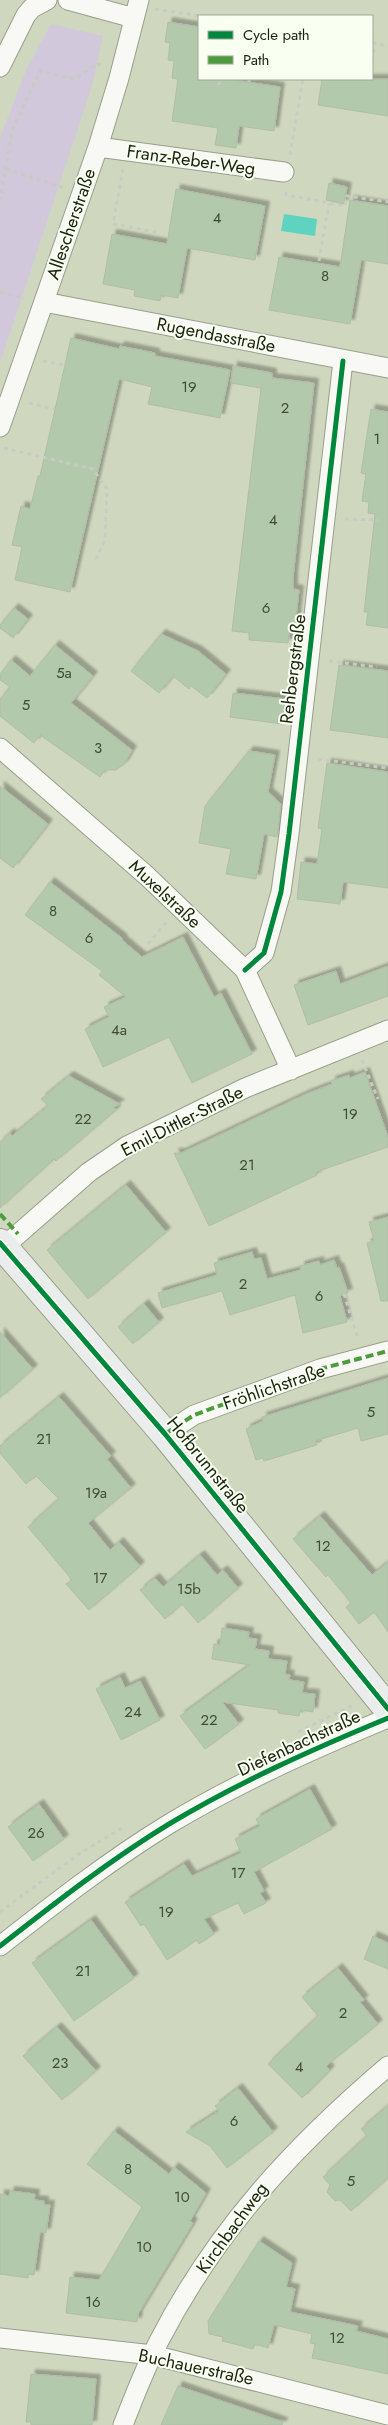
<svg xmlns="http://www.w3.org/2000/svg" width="388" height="2425" font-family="Jost,sans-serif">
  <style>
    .green { fill: #d1c8db }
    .water { fill: #5ed3c0 }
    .building { fill: #b2c9ab; stroke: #b2bcaa; filter: url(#shadow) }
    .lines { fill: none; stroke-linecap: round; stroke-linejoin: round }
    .street-casing { stroke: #989f8b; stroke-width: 21 }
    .secondary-casing { stroke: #989f8b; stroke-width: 30 }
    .path { stroke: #c8cbc3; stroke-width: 3; stroke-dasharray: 4 4; stroke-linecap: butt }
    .street { stroke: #f8f9f5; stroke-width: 19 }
    .secondary { stroke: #eaedeb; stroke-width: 28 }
    .quiet { stroke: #4c9b3c; stroke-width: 4; stroke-dasharray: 8 4; stroke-linecap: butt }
    .cycleway-casing { stroke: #f9fff1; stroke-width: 8 }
    .cycleway { stroke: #00873e; stroke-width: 5 }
    .labels { text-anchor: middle; stroke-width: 4; stroke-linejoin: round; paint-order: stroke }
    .number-label { font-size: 15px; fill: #424c38 }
    .street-label { font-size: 18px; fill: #1c2210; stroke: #f9fff1 }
  </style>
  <defs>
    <filter id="shadow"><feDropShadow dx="4.5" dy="-4.5" stdDeviation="1" flood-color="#0004"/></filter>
  </defs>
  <rect width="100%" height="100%" fill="#cfd8be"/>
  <path class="green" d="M51 24 103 36 92 86 0 363V138L26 70Z"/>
  <path class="water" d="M284 214 317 219 315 236 281 231Z"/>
  <path class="building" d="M168 22 199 27V79H226L280 87 274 131 239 126 236 148 215 145 218 128 172 121 178 79 172 78 174 61 168 60 170 43 165 42Z
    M322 79H388V116L318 105Z
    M329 183 347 187 344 204 326 200Z
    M176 189 265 206 255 260 187 248 178 298 161 295 160 301 134 296 135 290 103 284 112 234 167 244Z
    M350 200 388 206V264L361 260 350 324 269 310 279 257 340 267Z
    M71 338 119 349 120 346 155 353V356L230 370 220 418 148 404 152 387 119 379 70 592 15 580 22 547 12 545 21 506 30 509 38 476H40Z
    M233 366 272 373V378L314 383 293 577V589L299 590 295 626H290L288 643 249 640V633L232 631 261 388 231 383Z
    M371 409 388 412V628L366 625 368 612H364L375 514 368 513 369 502 362 501 366 474 361 473Z
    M14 608 28 619 13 638 0 628V625Z
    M161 634 198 651 226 674 207 698 191 686 189 689 173 676 159 693 131 671Z
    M55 645 93 676 71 703 132 750 124 764 116 770H105L100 777 40 735 34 743 0 716V699L10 687 0 680V674L11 660 30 676Z
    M339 665 388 671V738L330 730Z
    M233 693 285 699 282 724 230 717Z
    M249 751 275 755 268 792 281 804 277 837 264 834 256 879 226 874 231 849 199 843 205 806Z
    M327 763 388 772V888L343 882 340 904 297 899 301 862 317 864 322 829 318 828Z
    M0 786 48 824 13 868 0 858Z
    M50 882 123 939 122 940 142 957 183 937 214 997 221 993 252 1054 192 1083 169 1037 103 1067 85 1029 109 1017 104 1007 126 997 99 975 102 971 25 915Z
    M388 966V996L308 1025 294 985 336 971 340 984Z
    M365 1072 388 1137V1147L316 1172 317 1175 209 1226 174 1153H181L306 1094 332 1084 331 1081 349 1075 350 1078Z
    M69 1076 120 1104 114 1107 116 1110 56 1161 54 1159 0 1208V1142L10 1133 12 1136 48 1106 41 1099Z
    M126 1185 166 1232 88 1299 47 1250Z
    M388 1217V1301H381L367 1243 374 1241 369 1222Z
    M252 1252 254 1259 261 1258 267 1279 301 1270 300 1266 319 1261 320 1265 334 1260 337 1268 339 1267 348 1293 340 1296 347 1322 303 1333 295 1295 230 1315 222 1291 162 1308 158 1293 217 1275 214 1263Z
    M144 1304 159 1322 133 1344 118 1327Z
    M0 1332 33 1369 0 1398Z
    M388 1378V1434L361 1441 358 1428 315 1441 317 1445 264 1461 263 1458 256 1460 246 1429 263 1421 262 1417Z
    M59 1397 111 1456 107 1459 131 1488 88 1523 110 1550 119 1542 140 1566 89 1610 66 1584 72 1580 28 1527 59 1499 36 1476 26 1484 0 1453V1446Z
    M320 1516 372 1575 388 1562V1632L374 1612 359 1624 346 1607 351 1603 328 1575 326 1577 293 1539Z
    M200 1555 217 1575 223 1570 238 1588 198 1623 182 1604 165 1619 140 1590 155 1578 163 1587Z
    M222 1628 249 1632 248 1638 257 1639 255 1649 269 1651 268 1659 287 1661 285 1674 290 1675 289 1680 304 1682 302 1693 315 1694 313 1712 300 1710 299 1716 278 1713V1710L222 1702 239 1724 205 1749 180 1716 250 1665 212 1659 214 1644 220 1645Z
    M120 1677 125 1688 140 1681 160 1720 121 1740 96 1689Z
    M310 1789 332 1829 254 1872 264 1891 260 1893 266 1903 244 1914 238 1903 204 1919 214 1934 199 1944 197 1940 167 1960 144 1924 141 1926 125 1902 184 1864 192 1876 241 1853 235 1839 260 1826 256 1819Z
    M39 1804 64 1839 33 1861 8 1827Z
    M91 1920 134 1978 74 2021 32 1963Z
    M373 1936 388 1943V1969L364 1959Z
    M338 1968 364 2000 360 2002 378 2024 326 2066 330 2070 302 2098 268 2064 318 2016 302 1997Z
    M57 2027 96 2071 62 2100 23 2056Z
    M238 2088 273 2132 227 2168 210 2146 186 2132 219 2111 215 2106Z
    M388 2106V2178L351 2211 340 2200 335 2201 327 2192 330 2185 323 2177 367 2136 361 2129Z
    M114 2131 169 2174 174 2167 206 2193 190 2221 193 2223 138 2314 137 2322 66 2313 70 2277 99 2280 142 2207 87 2164Z
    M10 2191 35 2194 34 2200 44 2201V2205H50L46 2233 40 2232 34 2275 28 2274V2278L0 2274V2194L9 2196Z
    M259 2241 292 2263 286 2287 295 2289 290 2312 358 2326 356 2331 388 2339V2374L312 2358 315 2344 310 2343 312 2334 274 2325 268 2348 255 2344 253 2349 238 2345 222 2341 223 2337 209 2334 208 2321Z
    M31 2374 96 2379 92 2425H31V2422H26Z
    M178 2386 283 2422 282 2425H161Z"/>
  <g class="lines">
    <g class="street-casing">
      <path id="street" d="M68 0 134 18
        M0 67 26 15 32 8 47 0
        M98 147 284 172
        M44 302 388 368
        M0 427 98 147 119 78 139 0
        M0 748 147 876 245 970 291 1070
        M245 970 264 953 281 892 289 834 343 361
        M0 1250 89 1172 127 1146 245 1088 388 1030
        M165 1434 194 1415 320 1369 388 1351
        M0 1946C55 1903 110 1860 169 1824 239 1782 313 1749 388 1718
        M0 2338 153 2355 388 2415
        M123 2425C134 2397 145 2368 159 2341 216 2230 294 2146 388 2066"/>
    </g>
    <g class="secondary-casing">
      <path id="secondary" d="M0 1243 165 1434 388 1709"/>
    </g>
    <path class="path" d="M155 9 201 16
      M372 43 388 46
      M372 61 375 44
      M249 79V82
      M218 85 224 79
      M290 155 303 79
      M6 169 64 188
      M123 169 113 224 160 233
      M286 192V195L345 206 347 196 388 202
      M0 201 12 131 40 71 75 79 96 64 102 65
      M319 261 329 203
      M0 292 24 298
      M43 361 65 365
      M29 403 55 409
      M4 448 93 469 107 489 105 539 95 562
      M345 519 378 520
      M329 661 377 667
      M318 759 387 768
      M148 944 167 921
      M362 1060 378 1099
      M344 1294 358 1339
      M298 1732 355 1704
      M0 1912 79 1854 125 1826"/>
    <use href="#street" class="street"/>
    <use href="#secondary" class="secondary"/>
    <path class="quiet" d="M0 1214 18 1234
      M165 1434 194 1415 320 1369 388 1351"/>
    <g class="cycleway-casing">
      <path id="cycleway" d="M245 970 264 953 281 892 289 834 343 361
        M0 1243 165 1434 388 1709
        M0 1946C55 1903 110 1860 169 1824 239 1782 313 1749 388 1718"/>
    </g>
    <use href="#cycleway" class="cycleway"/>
  </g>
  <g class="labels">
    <g class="number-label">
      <text x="217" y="223">4</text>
      <text x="325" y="281">8</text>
      <text x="189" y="392">19</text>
      <text x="285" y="413">2</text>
      <text x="377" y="444">1</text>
      <text x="273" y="525">4</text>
      <text x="266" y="613">6</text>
      <text x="64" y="678">5a</text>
      <text x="26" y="710">5</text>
      <text x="98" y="753">3</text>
      <text x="53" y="916">8</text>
      <text x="89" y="943">6</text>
      <text x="119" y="1035">4a</text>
      <text x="350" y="1119">19</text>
      <text x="83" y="1124">22</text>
      <text x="247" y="1170">21</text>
      <text x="243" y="1289">2</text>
      <text x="319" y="1301">6</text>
      <text x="371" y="1417">5</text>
      <text x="44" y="1444">21</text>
      <text x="96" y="1498">19a</text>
      <text x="323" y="1551">12</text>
      <text x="100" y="1583">17</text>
      <text x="189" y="1594">15b</text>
      <text x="133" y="1717">24</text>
      <text x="209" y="1725">22</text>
      <text x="36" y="1838">26</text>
      <text x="238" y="1878">17</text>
      <text x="166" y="1917">19</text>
      <text x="83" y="1976">21</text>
      <text x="343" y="2018">2</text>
      <text x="60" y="2068">23</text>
      <text x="299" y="2072">4</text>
      <text x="234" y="2126">6</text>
      <text x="128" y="2174">8</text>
      <text x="351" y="2186">5</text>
      <text x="182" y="2202">10</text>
      <text x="144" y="2252">10</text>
      <text x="93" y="2307">16</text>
      <text x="337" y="2343">12</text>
    </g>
    <g class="street-label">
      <text transform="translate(191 160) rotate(8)" y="6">Franz-Reber-Weg</text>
      <text transform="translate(71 224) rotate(-71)" y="6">Allescherstraße</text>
      <text transform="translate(216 335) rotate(11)" y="6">Rugendasstraße</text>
      <text transform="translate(293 669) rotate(-83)" y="6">Rehbergstraße</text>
      <text transform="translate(165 894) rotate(43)" y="6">Muxelstraße</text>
      <text transform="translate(182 1121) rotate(-27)" y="6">Emil-Dittler-Straße</text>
      <text transform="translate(274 1387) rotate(-19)" y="6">Fröhlichstraße</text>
      <text transform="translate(208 1465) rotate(51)" y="6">Hofbrunnstraße</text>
      <text transform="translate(299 1743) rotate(-25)" y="6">Diefenbachstraße</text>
      <text transform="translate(232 2228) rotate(-54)" y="6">Kirchbachweg</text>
      <text transform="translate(196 2367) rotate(12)" y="6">Buchauerstraße</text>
    </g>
  </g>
  <rect x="198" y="15" width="175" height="65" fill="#f9fff1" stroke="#a1a797"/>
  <rect x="208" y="31" width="25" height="8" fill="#00873e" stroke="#a1a797"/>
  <text x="243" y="40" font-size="15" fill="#1c2210">Cycle path</text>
  <rect x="208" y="56" width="25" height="8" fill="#4c9b3c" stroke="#a1a797"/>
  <text x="243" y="65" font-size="15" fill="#1c2210">Path</text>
</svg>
